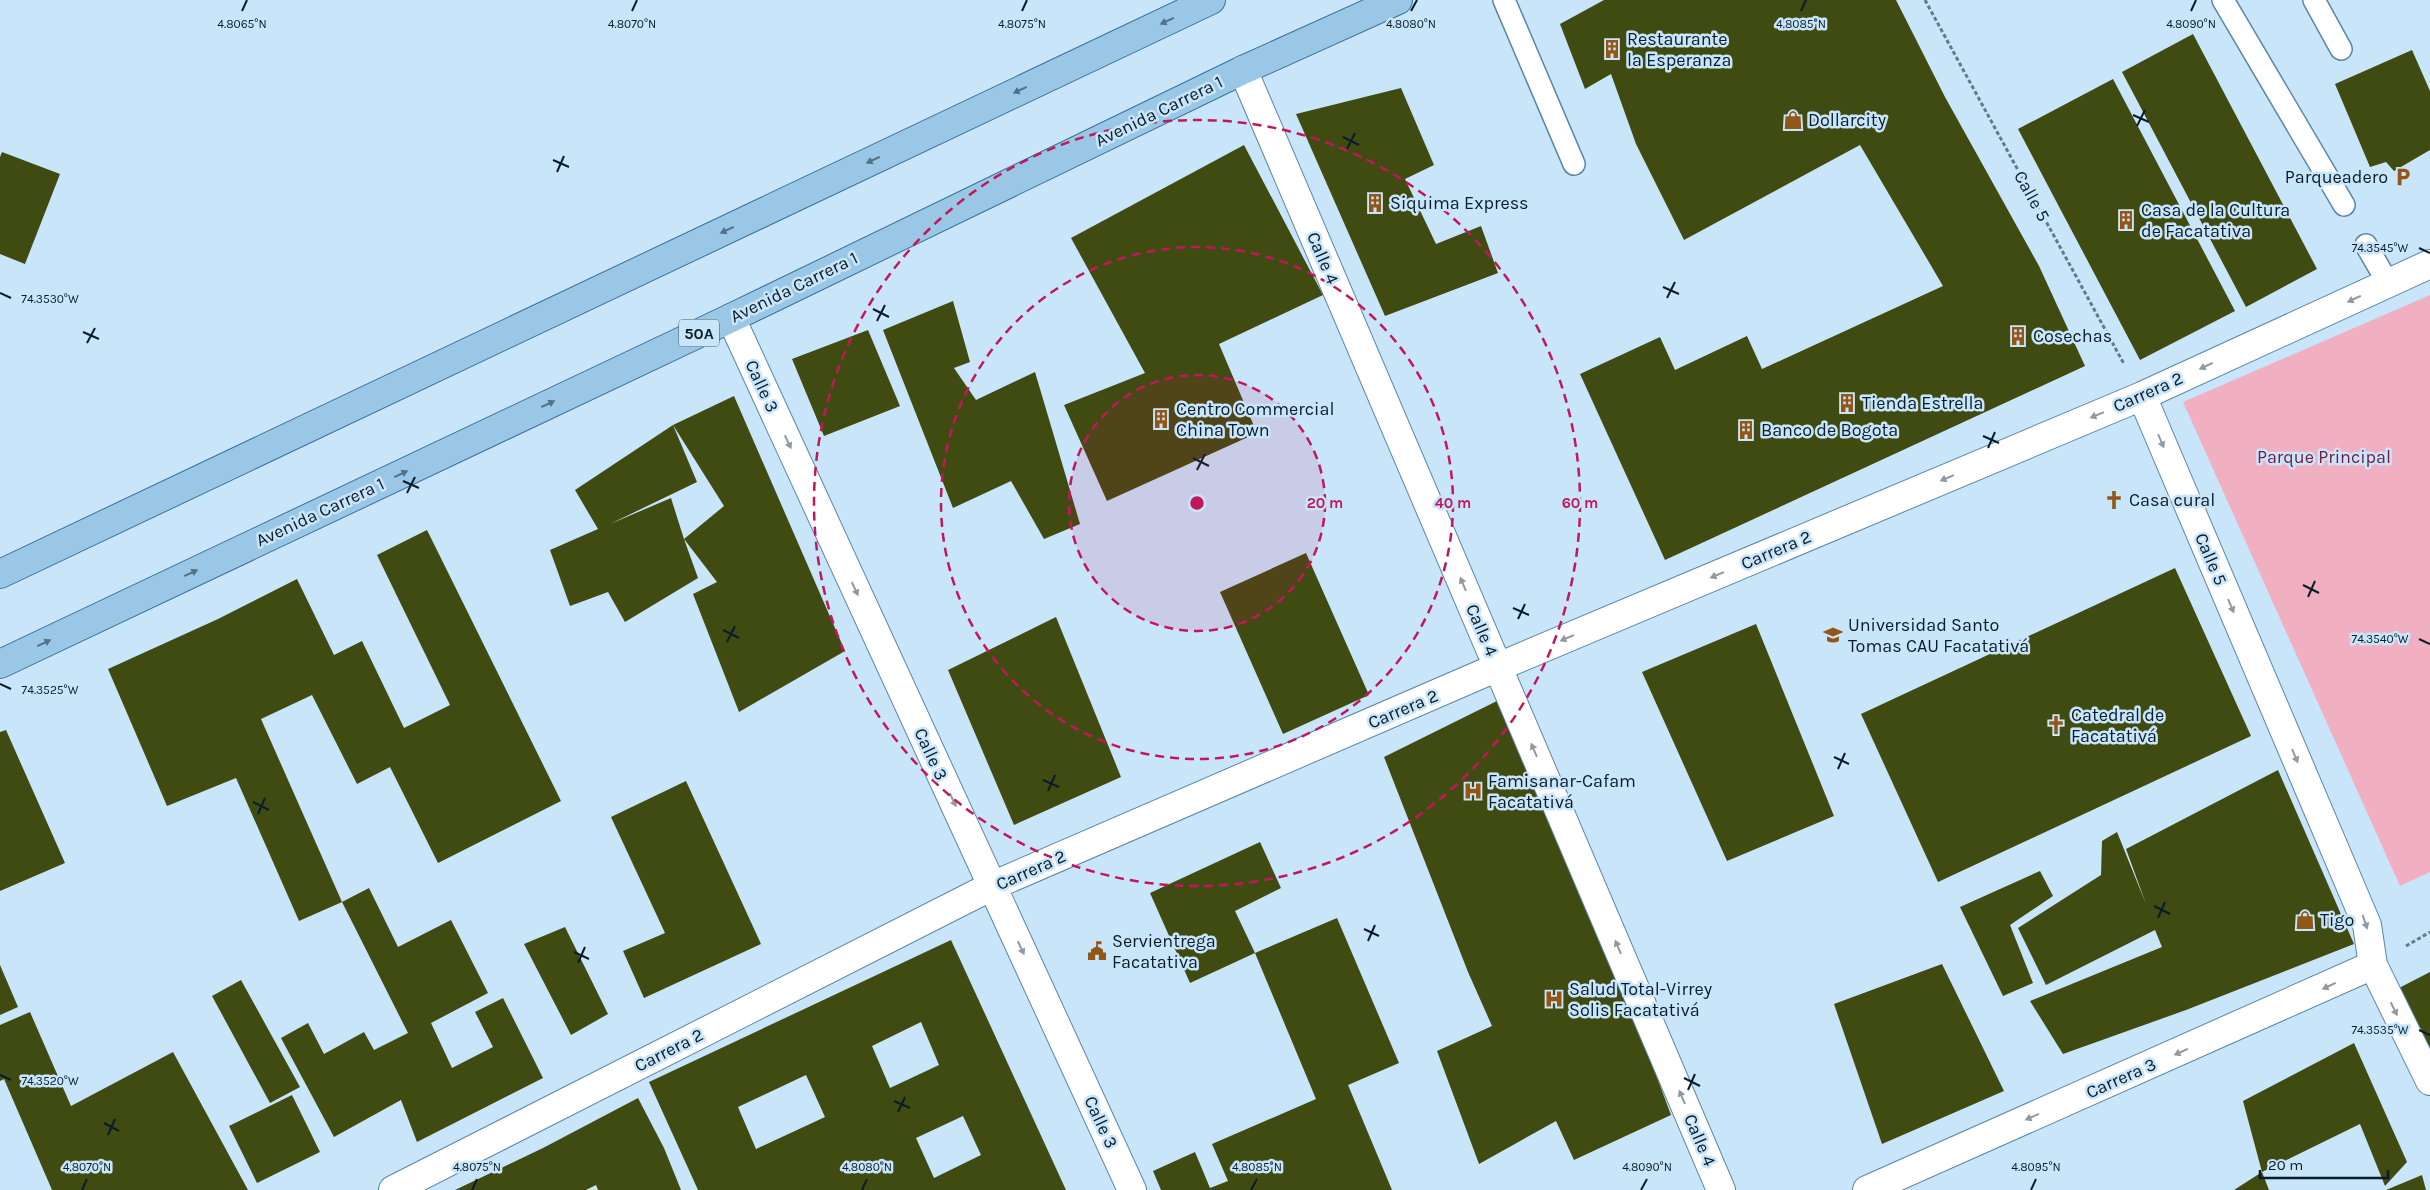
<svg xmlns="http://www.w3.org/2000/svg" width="2430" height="1190" font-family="Karla,sans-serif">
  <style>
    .green { fill: #f1afc2 }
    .building { fill: #404b11; fill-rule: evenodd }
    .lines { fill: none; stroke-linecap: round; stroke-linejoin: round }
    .lane-casing { stroke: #5a86a6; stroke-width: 24 }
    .street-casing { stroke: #5a86a6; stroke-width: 30 }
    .primary-casing { stroke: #3c7298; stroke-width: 30 }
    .path { stroke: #627989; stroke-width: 3; stroke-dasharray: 4 2.5; stroke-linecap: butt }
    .lane { stroke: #fff; stroke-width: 21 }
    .street { stroke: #fff; stroke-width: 28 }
    .primary { stroke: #9ac7e5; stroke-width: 28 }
    .oneway { fill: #527287 }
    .oneway2 { fill: #91999f }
    .ticks { fill: none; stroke: #0a1c29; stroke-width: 2 }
    .ring { fill: none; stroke: #c2185b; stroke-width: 2.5; stroke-dasharray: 9 6 }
    .labels { text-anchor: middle; stroke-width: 5; stroke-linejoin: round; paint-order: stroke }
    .shield { fill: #c9e5fa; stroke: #435868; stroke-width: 1 }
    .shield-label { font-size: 16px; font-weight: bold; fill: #0a1c29 }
    .poi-label { font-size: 18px; fill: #0a1c29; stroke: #c9e5fa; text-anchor: start }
    .street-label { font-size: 18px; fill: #0a1c29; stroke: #c9e5fa }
    .park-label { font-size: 18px; fill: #761840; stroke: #c9e5fa }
    .ticks-label { font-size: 12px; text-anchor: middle; fill: #0a1c29; stroke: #c9e5fa; stroke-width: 5; stroke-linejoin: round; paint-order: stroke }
    .centre { fill: #c2185b; stroke: #c9e5fa; stroke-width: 2.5 }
    .ring-label { font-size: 15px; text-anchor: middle; font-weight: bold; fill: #c2185b; stroke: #c9e5fa; stroke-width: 5; stroke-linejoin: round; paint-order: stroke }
  </style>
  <rect width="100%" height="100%" fill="#c9e5fa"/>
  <path class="green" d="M2430 295V872L2400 886 2183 402Z"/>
  <path class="building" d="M1604 0H1896L1945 97 2039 266 2085 366 1665 560 1580 374 1660 337 1675 370 1747 336 1762 369 1943 286 1860 145 1684 240 1636 144 1611 74 1585 89 1560 24Z
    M2193 34 2317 269 2246 307 2122 72Z
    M2412 50 2430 91V150L2394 171 2386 162 2370 167 2335 84Z
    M2113 79 2235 311 2140 360 2018 129Z
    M1401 88 1434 165 1405 179 1436 244 1481 226 1498 273 1385 316 1296 114Z
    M1244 145 1323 295 1219 344 1257 433 1107 501 1064 405 1145 373 1071 238Z
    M2 152 60 174 25 264 0 254V157Z
    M953 301 970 362 954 368 976 400 1035 372 1080 524 1044 539 1011 481 953 508 883 330Z
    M868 330 900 406 824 436 792 359Z
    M734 396 845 651 739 712 693 594 717 582 684 539 724 506 673 425 697 482 610 524 671 498 683 536 684 539 698 578 625 622 608 592 570 606 550 550 598 529 575 490 673 425Z
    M427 530 561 801 438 863 390 767 357 784 312 695 261 719 342 902 299 921 236 778 167 806 108 669 218 619 297 579 334 655 362 641 404 728 450 705 377 555Z
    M1306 553 1369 695 1283 734 1220 592Z
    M2175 568 2251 736 1938 882 1861 714Z
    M1056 617 1121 777 1014 825 948 670Z
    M1756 624 1834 816 1727 861 1642 672Z
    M1505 697 1564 827 1671 1115 1574 1160 1556 1121 1479 1164 1437 1051 1492 1026 1468 972 1384 757Z
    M6 730 65 863 0 891V732Z
    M2278 770 2354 944 2186 1010 2063 1054 2030 1001 2162 947 2155 930 2046 985 2018 928 2101 875 2102 841 2117 832 2146 904 2126 849Z
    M686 781 761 944 644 998 623 951 665 933 611 817Z
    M1260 842 1281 888 1235 911 1255 953 1190 983 1150 893Z
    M2040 871 2053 896 2010 925 2033 983 2003 996 1960 907Z
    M369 888 398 947 451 920 488 993 431 1023 452 1068 493 1047 475 1012 503 998 543 1078 417 1142 401 1100 334 1137 281 1038 308 1023 324 1054 364 1032 374 1050 408 1033 342 902Z
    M1337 918 1399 1063 1348 1085 1392 1190H1161L1153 1171 1195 1152 1210 1188 1228 1181 1212 1144 1316 1099 1255 953Z
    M565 927 608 1014 571 1035 524 944Z
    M951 940 1066 1190H698L649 1082ZM921 1022 939 1065 890 1088 872 1046ZM806 1075 825 1117 756 1149 738 1107ZM963 1116 981 1155 934 1178 916 1138Z
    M1942 964 2004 1091 1882 1144 1834 1004Z
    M0 965 18 1007 0 1015Z
    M2430 972V1058L2399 988Z
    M241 980 300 1087 270 1103 212 996Z
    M30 1012 71 1106 173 1052 248 1190H52L4 1079 0 1081V1025Z
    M2354 1043 2407 1162 2385 1186 2360 1124 2262 1172 2269 1190H2234L2262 1172 2243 1101Z
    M292 1095 320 1152 257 1183 229 1126Z
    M638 1098 664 1148 681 1190H598L596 1185 586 1190H455L543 1148Z
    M2422 1175 2426 1190H2386Z"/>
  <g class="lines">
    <g class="lane-casing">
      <path id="lane" d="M1504 0 1574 164
        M2223 0 2344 205
        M2314 0 2341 49
        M2366 245 2388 283"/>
    </g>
    <g class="street-casing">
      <path id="street" d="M1243 70 1721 1190
        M731 318 1132 1190
        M2142 396 2367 925 2373 965 2430 1081
        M393 1190 992 886 1498 667 2142 396 2430 264
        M1867 1190 2373 965"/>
    </g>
    <g class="primary-casing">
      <path id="primary" d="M0 574 1211 0
        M0 664 731 318 1243 70 1398 0"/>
    </g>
    <path class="path" d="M1925 0 2124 364
      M2406 946 2430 932"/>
    <use href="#lane" class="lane"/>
    <use href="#street" class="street"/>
    <use href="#primary" class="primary"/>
  </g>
  <defs><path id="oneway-solid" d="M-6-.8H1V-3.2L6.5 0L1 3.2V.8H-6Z" transform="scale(1.25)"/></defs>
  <g class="oneway">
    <use href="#oneway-solid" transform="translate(1167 21) rotate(155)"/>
    <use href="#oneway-solid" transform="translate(1020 90) rotate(155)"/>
    <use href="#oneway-solid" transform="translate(873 160) rotate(155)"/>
    <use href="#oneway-solid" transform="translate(727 230) rotate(155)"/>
    <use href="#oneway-solid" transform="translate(548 404) rotate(-25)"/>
    <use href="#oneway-solid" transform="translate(401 474) rotate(-25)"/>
    <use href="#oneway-solid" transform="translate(191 573) rotate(-25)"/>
    <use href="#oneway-solid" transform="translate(44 643) rotate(-25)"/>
  </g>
  <g class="oneway2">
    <use href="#oneway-solid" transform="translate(2354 299) rotate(155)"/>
    <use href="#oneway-solid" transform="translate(2206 366) rotate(155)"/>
    <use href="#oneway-solid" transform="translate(2097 415) rotate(157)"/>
    <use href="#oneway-solid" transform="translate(2161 441) rotate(67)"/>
    <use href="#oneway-solid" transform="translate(788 442) rotate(65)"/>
    <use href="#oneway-solid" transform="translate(1947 478) rotate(157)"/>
    <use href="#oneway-solid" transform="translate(1717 575) rotate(157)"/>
    <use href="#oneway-solid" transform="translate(1463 584) rotate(-113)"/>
    <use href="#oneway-solid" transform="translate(855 589) rotate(65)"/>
    <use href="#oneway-solid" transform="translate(2231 606) rotate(67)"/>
    <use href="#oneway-solid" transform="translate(1567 638) rotate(157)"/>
    <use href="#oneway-solid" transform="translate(1534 750) rotate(-113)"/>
    <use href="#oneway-solid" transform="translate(2295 756) rotate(67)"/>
    <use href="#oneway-solid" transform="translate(953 800) rotate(65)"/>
    <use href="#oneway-solid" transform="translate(2365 922) rotate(71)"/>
    <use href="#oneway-solid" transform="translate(1618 947) rotate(-113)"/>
    <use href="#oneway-solid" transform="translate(1021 948) rotate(65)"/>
    <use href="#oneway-solid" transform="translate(2329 986) rotate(155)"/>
    <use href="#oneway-solid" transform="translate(2394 1009) rotate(64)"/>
    <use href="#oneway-solid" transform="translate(2181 1052) rotate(156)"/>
    <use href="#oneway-solid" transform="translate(1682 1097) rotate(-113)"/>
    <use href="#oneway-solid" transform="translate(2032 1117) rotate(156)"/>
  </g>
  <path class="ticks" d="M242 11 247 0M632 11 637 0M1022 11 1027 0M1411 11 1417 0M1801 11 1806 0M2191 11 2196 0M2133 115 2149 122M2137 126 2145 110M1343 137 1359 145M1347 149 1355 133M553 160 569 167M557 172 564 156M2419 248 2430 253M1663 287 1679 294M0 293 11 298M1667 298 1675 282M873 309 889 317M877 321 885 305M83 332 99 339M87 343 95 328M1983 436 1999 443M1988 448 1995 432M1193 458 1209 466M1197 470 1205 454M403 481 419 488M407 493 415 477M2303 585 2319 593M2308 597 2315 581M1513 608 1529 615M1518 619 1525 604M723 630 739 638M2419 639 2430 644M727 642 735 626M0 684 11 689M1834 757 1849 764M1838 769 1845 753M1043 780 1059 787M1048 791 1055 775M253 802 269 810M258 814 265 798M2154 906 2170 914M2158 918 2165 902M1364 929 1379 936M1368 941 1375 925M574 952 589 959M578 963 585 947M2419 1030 2430 1035M0 1075 11 1080M1684 1078 1700 1086M1688 1090 1695 1074M894 1101 910 1108M898 1112 905 1097M104 1123 119 1131M108 1135 115 1119M82 1190 87 1179M472 1190 477 1179M862 1190 867 1179M1251 1190 1257 1179M1641 1190 1647 1179M2031 1190 2036 1179"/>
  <circle cx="1197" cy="503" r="128" fill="#c2185b" fill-opacity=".12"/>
  <g class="ring">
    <circle cx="1197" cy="503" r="128"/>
    <circle cx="1197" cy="503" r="256"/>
    <circle cx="1197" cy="503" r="383"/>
  </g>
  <defs>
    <g id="building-bare" transform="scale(1.5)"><path d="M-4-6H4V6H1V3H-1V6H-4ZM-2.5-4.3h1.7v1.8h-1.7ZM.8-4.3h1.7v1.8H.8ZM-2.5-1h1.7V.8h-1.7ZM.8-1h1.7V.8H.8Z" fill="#935619" stroke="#c9e5fa" stroke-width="2.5" paint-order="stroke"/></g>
    <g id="shop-bare" transform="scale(1.5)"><path d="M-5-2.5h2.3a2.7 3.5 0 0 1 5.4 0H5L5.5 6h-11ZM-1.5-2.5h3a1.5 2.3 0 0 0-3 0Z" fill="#935619" stroke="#c9e5fa" stroke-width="2.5" paint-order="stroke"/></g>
    <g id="parking-bare" transform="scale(1.5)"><path d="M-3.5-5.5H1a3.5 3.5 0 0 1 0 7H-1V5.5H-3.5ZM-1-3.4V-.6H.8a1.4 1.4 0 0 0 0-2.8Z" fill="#935619" stroke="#c9e5fa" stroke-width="2.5" paint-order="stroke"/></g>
    <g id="church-bare" transform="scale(1.5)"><path d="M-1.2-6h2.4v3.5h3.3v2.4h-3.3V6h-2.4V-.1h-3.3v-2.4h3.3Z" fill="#935619" stroke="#c9e5fa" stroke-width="2.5" paint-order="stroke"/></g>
    <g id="university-bare" transform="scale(1.5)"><path d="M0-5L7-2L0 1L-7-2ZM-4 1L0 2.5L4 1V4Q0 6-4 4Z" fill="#935619" stroke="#c9e5fa" stroke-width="2.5" paint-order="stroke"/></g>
    <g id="hospital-bare" transform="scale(1.5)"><path d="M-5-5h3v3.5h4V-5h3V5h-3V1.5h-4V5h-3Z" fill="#935619" stroke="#c9e5fa" stroke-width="2.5" paint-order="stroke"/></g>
    <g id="civic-bare" transform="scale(1.5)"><path d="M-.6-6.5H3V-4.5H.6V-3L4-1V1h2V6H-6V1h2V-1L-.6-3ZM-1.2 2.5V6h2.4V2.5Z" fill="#935619" stroke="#c9e5fa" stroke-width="2.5" paint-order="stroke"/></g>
  </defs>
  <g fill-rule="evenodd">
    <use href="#building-bare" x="1612" y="49"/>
    <use href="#shop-bare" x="1793" y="120"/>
    <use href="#parking-bare" x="2403" y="177"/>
    <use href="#building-bare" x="1375" y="203"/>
    <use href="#building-bare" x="2126" y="220"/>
    <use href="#building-bare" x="2018" y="336"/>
    <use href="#building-bare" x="1847" y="403"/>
    <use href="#building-bare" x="1161" y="419"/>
    <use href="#building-bare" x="1746" y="430"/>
    <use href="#church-bare" x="2114" y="500"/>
    <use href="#university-bare" x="1833" y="635"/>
    <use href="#church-bare" x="2056" y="725"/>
    <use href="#hospital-bare" x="1473" y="791"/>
    <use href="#shop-bare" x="2305" y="920"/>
    <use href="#civic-bare" x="1097" y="951"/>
    <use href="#hospital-bare" x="1554" y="999"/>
  </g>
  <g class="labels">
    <rect class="shield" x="679" y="319.5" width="40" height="27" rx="4"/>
    <g class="shield-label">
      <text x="699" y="339">50A</text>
    </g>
    <g class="poi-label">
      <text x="1627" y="45">Restaurante<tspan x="1627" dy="21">la Esperanza</tspan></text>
      <text x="1808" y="126">Dollarcity</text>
      <text x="2388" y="183" text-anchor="end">Parqueadero</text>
      <text x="1390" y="209">Siquima Express</text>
      <text x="2141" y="216">Casa de la Cultura<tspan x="2141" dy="21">de Facatativa</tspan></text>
      <text x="2033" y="342">Cosechas</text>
      <text x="1862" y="409">Tienda Estrella</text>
      <text x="1176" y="415">Centro Commercial<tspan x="1176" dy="21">China Town</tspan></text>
      <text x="1761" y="436">Banco de Bogota</text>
      <text x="2129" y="506">Casa cural</text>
      <text x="1848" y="631">Universidad Santo<tspan x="1848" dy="21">Tomas CAU Facatativá</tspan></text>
      <text x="2071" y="721">Catedral de<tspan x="2071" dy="21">Facatativá</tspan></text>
      <text x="1488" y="787">Famisanar-Cafam<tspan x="1488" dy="21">Facatativá</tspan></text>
      <text x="2320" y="926">Tigo</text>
      <text x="1112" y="947">Servientrega<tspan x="1112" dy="21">Facatativa</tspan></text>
      <text x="1569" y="995">Salud Total-Virrey<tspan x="1569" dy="21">Solis Facatativá</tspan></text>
    </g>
    <g class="street-label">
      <text transform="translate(1159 111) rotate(-26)" y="6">Avenida Carrera 1</text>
      <text transform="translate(2032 196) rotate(61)" y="6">Calle 5</text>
      <text transform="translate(1323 258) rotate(67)" y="6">Calle 4</text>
      <text transform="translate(794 287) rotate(-26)" y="6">Avenida Carrera 1</text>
      <text transform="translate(762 386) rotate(65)" y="6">Calle 3</text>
      <text transform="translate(2148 392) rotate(-24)" y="6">Carrera 2</text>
      <text transform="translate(320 512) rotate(-25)" y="6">Avenida Carrera 1</text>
      <text transform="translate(1776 550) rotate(-23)" y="6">Carrera 2</text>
      <text transform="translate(2211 559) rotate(67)" y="6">Calle 5</text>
      <text transform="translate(1482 630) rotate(67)" y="6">Calle 4</text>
      <text transform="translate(1403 709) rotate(-23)" y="6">Carrera 2</text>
      <text transform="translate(931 754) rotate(65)" y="6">Calle 3</text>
      <text transform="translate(1031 870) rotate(-24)" y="6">Carrera 2</text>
      <text transform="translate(669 1050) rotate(-27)" y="6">Carrera 2</text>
      <text transform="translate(2121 1078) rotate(-24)" y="6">Carrera 3</text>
      <text transform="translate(1101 1122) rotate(65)" y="6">Calle 3</text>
      <text transform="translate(1700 1140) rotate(67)" y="6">Calle 4</text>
    </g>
    <g class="park-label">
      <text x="2324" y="463">Parque Principal</text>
    </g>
  </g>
  <g class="ticks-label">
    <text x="242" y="28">4.8065°N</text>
    <text x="632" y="28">4.8070°N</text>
    <text x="1022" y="28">4.8075°N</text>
    <text x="1411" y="28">4.8080°N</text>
    <text x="1801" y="28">4.8085°N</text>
    <text x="2191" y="28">4.8090°N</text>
    <text x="2380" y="252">74.3545°W</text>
    <text x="50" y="303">74.3530°W</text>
    <text x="2380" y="643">74.3540°W</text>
    <text x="50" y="694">74.3525°W</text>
    <text x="2380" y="1034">74.3535°W</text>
    <text x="50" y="1085">74.3520°W</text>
    <text x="87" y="1171">4.8070°N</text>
    <text x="477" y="1171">4.8075°N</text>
    <text x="867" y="1171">4.8080°N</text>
    <text x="1257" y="1171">4.8085°N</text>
    <text x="1647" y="1171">4.8090°N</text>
    <text x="2036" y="1171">4.8095°N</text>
  </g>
  <circle cx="1197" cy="503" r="8" class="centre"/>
  <g class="ring-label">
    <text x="1325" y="508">20 m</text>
    <text x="1453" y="508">40 m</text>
    <text x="1580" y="508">60 m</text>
  </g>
  <path d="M2260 1170v8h128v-8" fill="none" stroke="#0a1c29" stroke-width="2.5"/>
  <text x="2268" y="1170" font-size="15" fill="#0a1c29" stroke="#c9e5fa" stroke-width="4" paint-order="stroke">20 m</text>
</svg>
